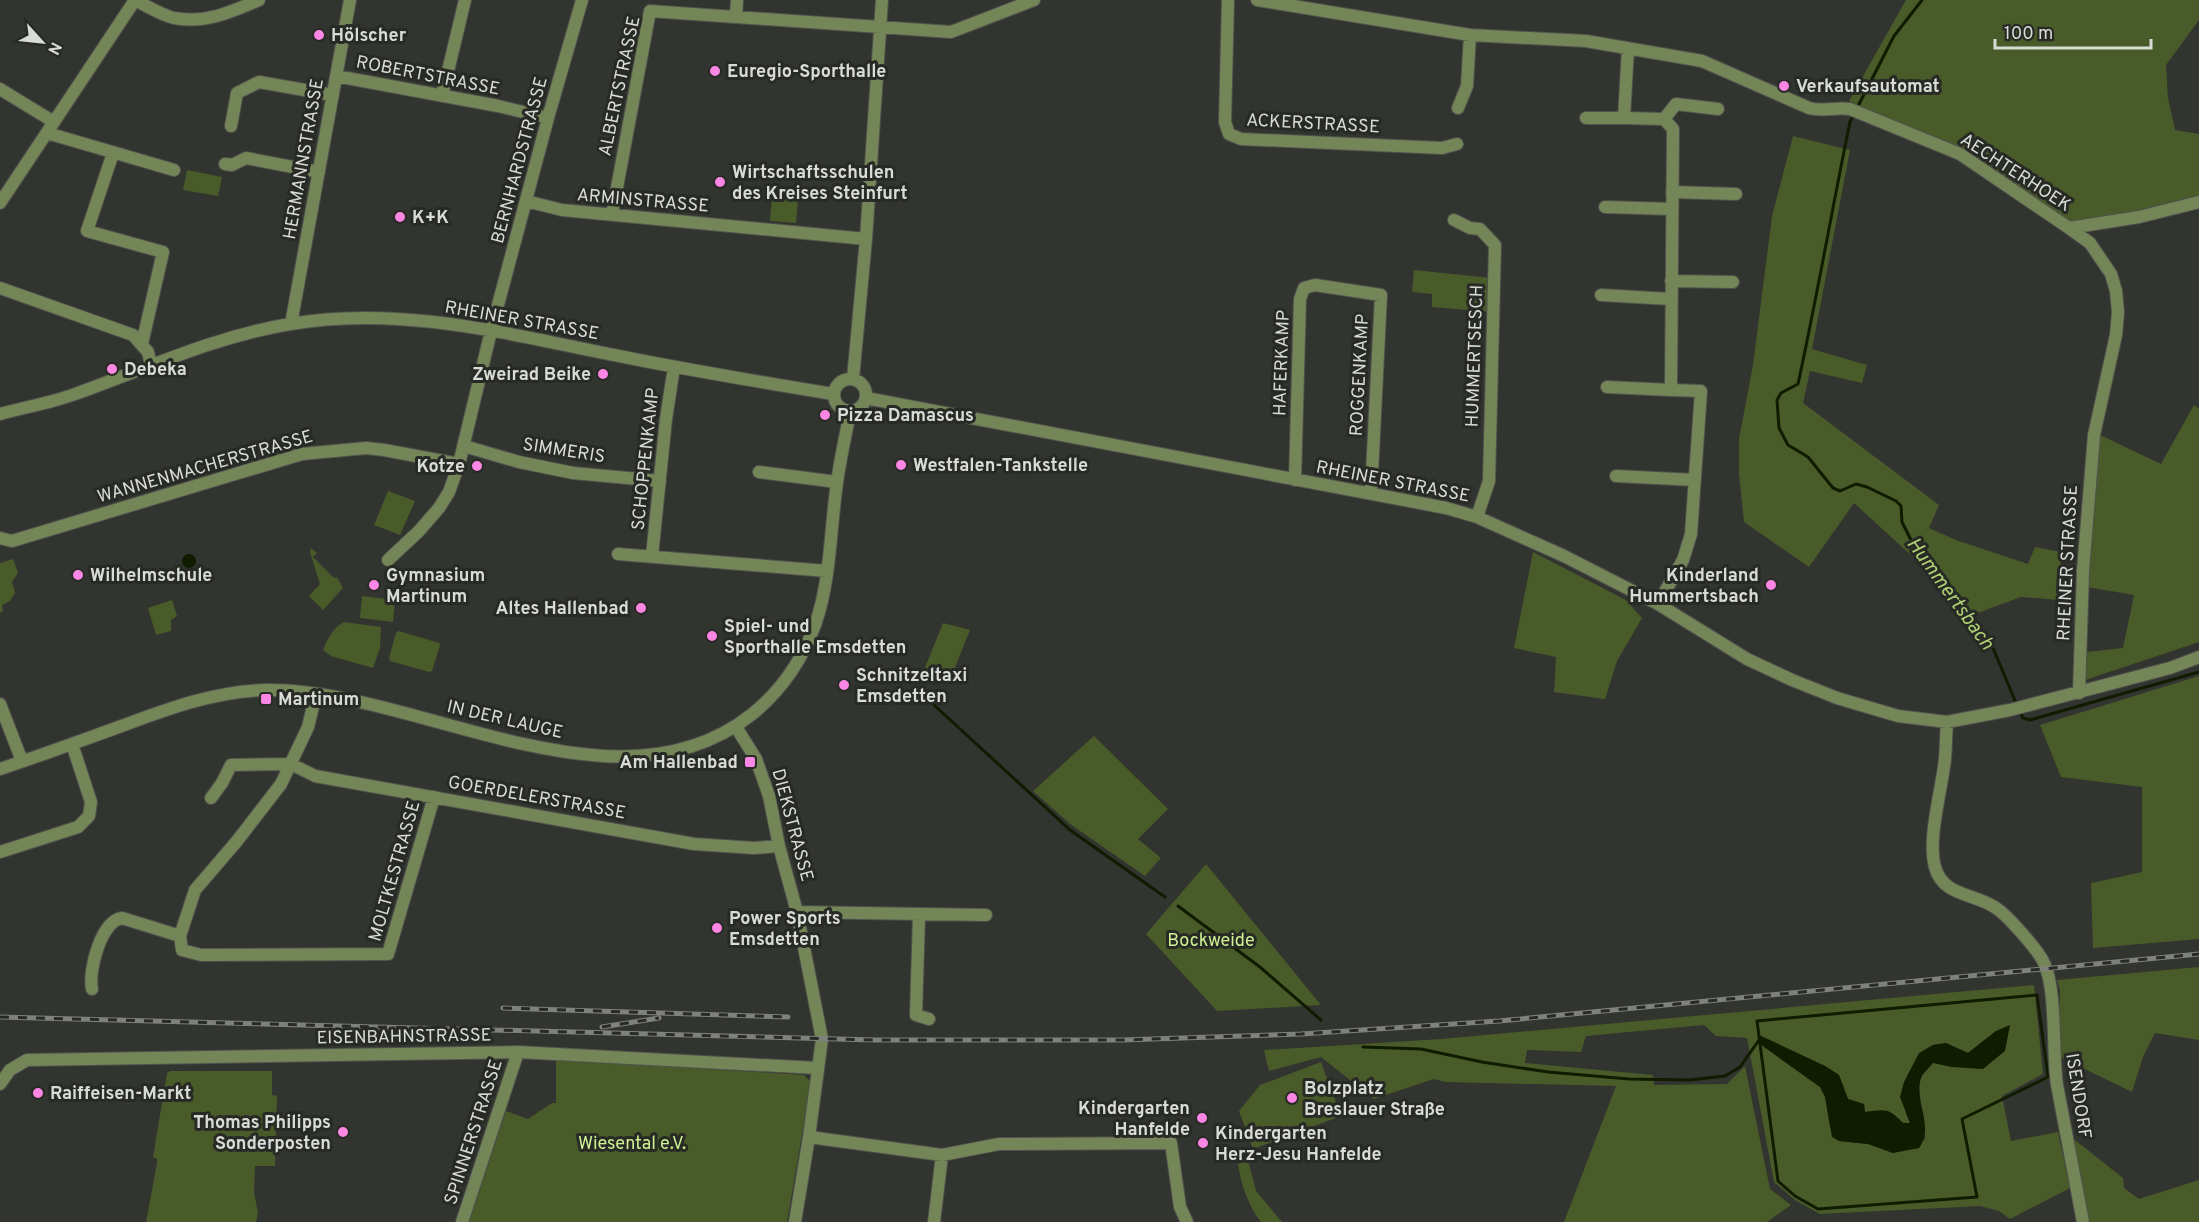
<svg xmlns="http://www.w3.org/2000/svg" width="2199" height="1222" font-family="Overpass,sans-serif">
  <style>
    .green { fill: #495b29; fill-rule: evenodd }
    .water { fill: #111b00 }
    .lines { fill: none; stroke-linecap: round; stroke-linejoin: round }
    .stream { stroke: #111b00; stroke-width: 3 }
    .minor-casing { stroke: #50524d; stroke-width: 14 }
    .minor { stroke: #748557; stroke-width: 12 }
    .rail-casing { stroke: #7f817c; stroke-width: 5 }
    .rail { stroke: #282a25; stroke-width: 3; stroke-dasharray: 9; stroke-linecap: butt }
    .poi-dot { fill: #fc86e4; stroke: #282a25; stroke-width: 2 }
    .labels { text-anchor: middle; stroke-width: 6; stroke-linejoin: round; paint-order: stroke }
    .poi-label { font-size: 18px; font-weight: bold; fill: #d9dbd7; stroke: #282a25; text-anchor: start }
    .street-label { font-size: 18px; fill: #d9dbd7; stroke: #282a25 }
    .park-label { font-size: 18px; fill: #cef093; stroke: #282a25 }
    .water-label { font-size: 20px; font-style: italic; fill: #afd074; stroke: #282a25 }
  </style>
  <rect width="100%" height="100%" fill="#32342f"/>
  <path class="green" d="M1906 0H2199V20L2166 65 2168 98 2175 130 2199 134V197L2135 214 2068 223 1963 151 1849 101Z
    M1793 136 1850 150 1812 349 1867 365 1862 383 1810 371 1803 403 1939 505 1929 528 1956 540 2028 564 2035 547 2061 552 2059 600 2021 597 1975 614 1854 503 1809 567 1744 522 1739 474V439L1753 365 1772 216Z
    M187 170 222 177 218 196 183 190Z
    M773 186 799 189 796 223 770 221Z
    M1414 270 1491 278V312L1432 307V294L1412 292Z
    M2194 405 2199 409V642L2085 680 2086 652 2123 648 2134 595 2087 587 2098 434 2161 464Z
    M388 491 415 501 400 535 374 525Z
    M311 548 317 553 313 557 334 578 337 577 343 588 323 610 309 596 320 584 310 552Z
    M1533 552 1626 600 1642 618 1617 661 1605 699 1554 692 1556 657 1514 648Z
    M13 559 18 573 12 582 15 593 10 601 2 605 3 611 0 613V563Z
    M362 596 395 600 393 622 360 618Z
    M172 600 177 616 171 620V631L156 635 148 608Z
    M344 622 381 627 380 648 373 668 331 656 323 650C327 639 333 628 344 622Z
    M943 623 970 630 952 675 942 679 924 670Z
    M399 631 439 643 440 645 432 671 429 672 390 661 389 658 396 633Z
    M2199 676V939L2093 948 2091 883 2142 872V787L2061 777 2040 725Z
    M1094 736 1168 809 1138 839 1161 858 1145 876 1070 824 1033 791Z
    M1206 864 1321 1005 1217 1011 1146 934Z
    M2199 967V1040L2155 1033 2143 1057 2132 1092 2058 1056 2060 991 2057 980Z
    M2034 985 2043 1074 2002 1096 2011 1141 2058 1132 2070 1188 2010 1219 1999 1211 1980 1206 1820 1214 1795 1200 1774 1182 1747 1038 1716 1036 1704 1025 1586 1036 1581 1052 1527 1050 1525 1063 1653 1075 1654 1085 1727 1084 1745 1066 1770 1189 1791 1205 1767 1222H1564L1616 1086 1445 1082 1434 1079 1374 1099 1321 1057 1269 1071 1264 1050 1441 1039ZM2010 1026 1952 1067 1933 1062C1930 1067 1923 1072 1921 1078 1916 1091 1926 1123 1925 1140L1893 1153 1868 1144 1839 1141 1830 1127 1825 1097 1820 1087 1760 1044V1036L1825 1066 1839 1075 1848 1099 1864 1104 1865 1112C1889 1108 1891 1124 1910 1123L1906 1114 1933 1045 1946 1043 1968 1053 1996 1031Z
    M556 1059 804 1075 811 1082 787 1222H469L506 1111 528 1119 552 1103H556Z
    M1321 1062 1341 1116 1253 1149 1239 1111 1260 1085Z
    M170 1071H272V1095L277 1096 275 1166H255L254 1192 258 1213 256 1222H146L157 1163V1159L153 1157 167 1073Z
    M2075 1140 2123 1178 2124 1188 2139 1199 2199 1180V1222H2088L2072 1141Z
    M1248 1160 1256 1191 1282 1222H1261C1248 1205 1241 1185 1238 1164Z"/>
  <path class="water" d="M182 561a7 7 0 1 1 14 0a7 7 0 1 1-14 0Z
    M2010 1025 2005 1051 1983 1069 1952 1067 1933 1063C1930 1067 1923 1073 1921 1078 1913 1101 1935 1125 1919 1148L1893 1153 1868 1144 1839 1141 1832 1137 1825 1097 1820 1087 1760 1044 1759 1035 1825 1066 1839 1075 1848 1099 1864 1104 1865 1112C1886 1109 1889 1108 1903 1123H1910L1900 1097 1904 1082 1919 1053 1933 1045 1946 1043 1968 1053 1996 1031Z"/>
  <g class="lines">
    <path class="stream" d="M1857 108 1894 36 1922 0
      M1854 114 1850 122C1832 209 1817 297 1798 384L1781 393 1777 400 1779 428 1788 445 1808 457 1833 488 1840 491 1856 484 1867 487 1896 501 1901 506 1902 522 1911 540 1923 557 1940 571 1993 648 2016 703
      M934 705 1070 830 1165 897
      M2020 712 2023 718 2030 720 2199 672
      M1178 906 1260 967 1321 1020
      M2037 995 2048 1077 1962 1119 1977 1197 1818 1209 1795 1196 1778 1181 1757 1021Z
      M1363 1047 1421 1049 1482 1062 1548 1072 1629 1079 1689 1080 1725 1076 1740 1067 1759 1040"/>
    <g class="minor-casing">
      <path id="minor" d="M135 0C147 6 161 15 174 18 205 24 231 12 259 0
        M1228 0 1225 122 1229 134 1241 139 1442 148 1457 144
        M1257 0 1470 35 1586 41 1702 61 1809 108C1823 112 1836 107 1850 109L1960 154 2069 228 2139 217 2199 202
        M736 17 737 0
        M1628 48 1624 118 1664 119 1673 129 1671 390 1701 391 1691 534 1683 560 1658 604
        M336 76 498 106 548 118
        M0 89 54 122
        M442 96 465 0
        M1458 108 1467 86 1470 35
        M1586 118H1624
        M1664 119 1676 104 1718 109
        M231 126 237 93 259 82 333 95
        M47 133 174 170
        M113 153 87 231 163 252 142 344
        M225 164 232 165 246 158 319 172
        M1672 192 1736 194
        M526 201 562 210 866 239
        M0 203 135 0
        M1605 207 1672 209
        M612 214 650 11 951 32 1034 0
        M1454 220 1470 228 1480 229 1495 245 1489 481 1477 517
        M2069 228 2090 243 2111 274 2116 291 2118 312 2116 335 2094 435 2083 571 2079 693
        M1671 281 1733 282
        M0 288 133 335 148 352 151 365
        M1601 295 1671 299
        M291 324 350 0
        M834 395a16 16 0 1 1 32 0a16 16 0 1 1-32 0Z
        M853 379 866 239 882 0
        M1607 387 1671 390
        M866 398 1446 508 1477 517 1564 556 1658 604 1747 659 1792 680 1837 698 1898 716 1947 722 2010 710 2170 668 2199 657
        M0 414C25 407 51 403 75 394 148 368 213 337 290 324 399 305 508 334 614 355 687 370 760 382 833 394
        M464 446 519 462 573 473 660 481
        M759 472 837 482
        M1616 476 1695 480
        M1295 480 1300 299 1304 288 1315 285 1381 295 1371 493
        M0 538 12 541 302 454 366 448 384 450 459 464
        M618 554 827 571
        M652 556 666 419 674 367
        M388 560 419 531 439 508 449 492 459 464 491 331 548 118 582 0
        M316 694 308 727 281 784 237 841 195 890 180 936 182 950 201 955 388 954 434 797
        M0 704 22 761
        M1947 722C1946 734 1946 747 1945 759 1942 789 1927 839 1935 867 1943 897 1975 893 1996 908 2007 915 2039 951 2044 963 2057 990 2052 1052 2057 1085L2083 1222
        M736 727 756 759 769 796 779 846 797 912 822 1039 809 1137 795 1222
        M0 769C39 756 77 742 116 728 165 710 213 691 266 690 416 688 615 822 751 715 780 692 802 660 815 625 831 580 830 530 837 483 840 459 846 435 850 411
        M211 798 222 783 231 765 291 764 315 776 694 844 754 848 779 846
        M0 852 78 827 89 816 91 802 72 744
        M797 912 986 915
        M919 915 916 1015 929 1019
        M92 989C88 971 101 921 122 918L180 936
        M0 1084 10 1070 27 1060 518 1052 817 1068
        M809 1137 942 1155 999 1144 1171 1143 1180 1207 1187 1222
        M462 1222 518 1052
        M934 1222 942 1155"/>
    </g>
    <use href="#minor" class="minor"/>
    <g class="rail-casing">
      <path id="rail" d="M503 1008 788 1017
        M0 1017 875 1040H1123L1301 1034 1499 1021 2199 954
        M602 1027 659 1018"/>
    </g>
    <use href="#rail" class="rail"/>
  </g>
  <g class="poi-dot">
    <circle cx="319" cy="35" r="6"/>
    <circle cx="715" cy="71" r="6"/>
    <circle cx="1784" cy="86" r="6"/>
    <circle cx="720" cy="182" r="6"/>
    <circle cx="400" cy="217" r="6"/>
    <circle cx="112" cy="369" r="6"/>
    <circle cx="603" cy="374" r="6"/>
    <circle cx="825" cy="415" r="6"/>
    <circle cx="901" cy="465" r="6"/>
    <circle cx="477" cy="466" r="6"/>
    <circle cx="78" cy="575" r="6"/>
    <circle cx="374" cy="585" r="6"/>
    <circle cx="1771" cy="585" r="6"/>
    <circle cx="641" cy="608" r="6"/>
    <circle cx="712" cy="636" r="6"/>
    <circle cx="844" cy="685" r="6"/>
    <rect x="260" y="693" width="12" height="12" rx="3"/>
    <rect x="744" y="756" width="12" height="12" rx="3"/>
    <circle cx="717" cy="928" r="6"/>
    <circle cx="38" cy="1093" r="6"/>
    <circle cx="1292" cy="1098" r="6"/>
    <circle cx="1202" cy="1118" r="6"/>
    <circle cx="343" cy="1132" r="6"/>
    <circle cx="1203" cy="1143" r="6"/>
  </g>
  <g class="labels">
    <g class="poi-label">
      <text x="331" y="41">Hölscher</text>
      <text x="727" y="77">Euregio-Sporthalle</text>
      <text x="1796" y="92">Verkaufsautomat</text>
      <text x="732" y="178">Wirtschaftsschulen<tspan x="732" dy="21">des Kreises Steinfurt</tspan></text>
      <text x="412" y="223">K+K</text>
      <text x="124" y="375">Debeka</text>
      <text x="591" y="380" text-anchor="end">Zweirad Beike</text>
      <text x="837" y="421">Pizza Damascus</text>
      <text x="913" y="471">Westfalen-Tankstelle</text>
      <text x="465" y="472" text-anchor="end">Kotze</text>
      <text x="90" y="581">Wilhelmschule</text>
      <text x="386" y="581">Gymnasium<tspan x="386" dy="21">Martinum</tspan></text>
      <text x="1759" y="581" text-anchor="end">Kinderland<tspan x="1759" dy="21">Hummertsbach</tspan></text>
      <text x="629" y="614" text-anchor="end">Altes Hallenbad</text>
      <text x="724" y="632">Spiel- und<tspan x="724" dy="21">Sporthalle Emsdetten</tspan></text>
      <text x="856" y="681">Schnitzeltaxi<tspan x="856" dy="21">Emsdetten</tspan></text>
      <text x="278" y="705">Martinum</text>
      <text x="738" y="768" text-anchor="end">Am Hallenbad</text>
      <text x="729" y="924">Power Sports<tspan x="729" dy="21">Emsdetten</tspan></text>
      <text x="1304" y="1094">Bolzplatz<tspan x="1304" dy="21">Breslauer Straße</tspan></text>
      <text x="50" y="1099">Raiffeisen-Markt</text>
      <text x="1190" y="1114" text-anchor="end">Kindergarten<tspan x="1190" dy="21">Hanfelde</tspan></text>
      <text x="331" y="1128" text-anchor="end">Thomas Philipps<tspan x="331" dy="21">Sonderposten</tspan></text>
      <text x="1215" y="1139">Kindergarten<tspan x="1215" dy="21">Herz-Jesu Hanfelde</tspan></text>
    </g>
    <g class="street-label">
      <text transform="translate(428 75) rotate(11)" y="6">ROBERTSTRASSE</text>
      <text transform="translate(619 86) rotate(-78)" y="6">ALBERTSTRASSE</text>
      <text transform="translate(1313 123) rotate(3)" y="6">ACKERSTRASSE</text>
      <text transform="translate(303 159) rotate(-80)" y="6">HERMANNSTRASSE</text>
      <text transform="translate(519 160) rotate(-75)" y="6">BERNHARDSTRASSE</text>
      <text transform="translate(2016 172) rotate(33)" y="6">AECHTERHOEK</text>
      <text transform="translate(643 200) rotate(5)" y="6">ARMINSTRASSE</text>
      <text transform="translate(522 320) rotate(10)" y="6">RHEINER STRASSE</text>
      <text transform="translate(1474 356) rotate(-88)" y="6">HUMMERTSESCH</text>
      <text transform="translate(1281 363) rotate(-88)" y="6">HAFERKAMP</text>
      <text transform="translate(1359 375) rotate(-87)" y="6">ROGGENKAMP</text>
      <text transform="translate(564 450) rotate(9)" y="6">SIMMERIS</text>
      <text transform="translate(645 459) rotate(-84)" y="6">SCHOPPENKAMP</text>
      <text transform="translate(205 466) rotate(-16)" y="6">WANNENMACHERSTRASSE</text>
      <text transform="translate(1393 481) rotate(11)" y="6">RHEINER STRASSE</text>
      <text transform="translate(2067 563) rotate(-87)" y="6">RHEINER STRASSE</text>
      <text transform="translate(505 719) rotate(13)" y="6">IN DER LAUGE</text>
      <text transform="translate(537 797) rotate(10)" y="6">GOERDELERSTRASSE</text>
      <text transform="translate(793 825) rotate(75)" y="6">DIEKSTRASSE</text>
      <text transform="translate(394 871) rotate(-74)" y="6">MOLTKESTRASSE</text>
      <text transform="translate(404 1036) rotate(-1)" y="6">EISENBAHNSTRASSE</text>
      <text transform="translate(2079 1096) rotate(81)" y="6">ISENDORF</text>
      <text transform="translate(473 1132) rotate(-72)" y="6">SPINNERSTRASSE</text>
    </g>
    <g class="park-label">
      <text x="1211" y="946">Bockweide</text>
      <text x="632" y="1149">Wiesental e.V.</text>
    </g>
    <g class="water-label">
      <text transform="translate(1951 593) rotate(54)" y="7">Hummertsbach</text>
    </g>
  </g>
  <g transform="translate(42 42) rotate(117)" stroke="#282a25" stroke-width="4.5" paint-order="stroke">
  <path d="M0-4.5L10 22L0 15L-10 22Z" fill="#d9dbd7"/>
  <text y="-9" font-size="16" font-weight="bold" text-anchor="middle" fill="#d9dbd7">N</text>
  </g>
  <path d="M1995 39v9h156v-9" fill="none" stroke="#d9dbd7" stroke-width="3"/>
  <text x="2004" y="39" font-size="18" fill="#d9dbd7" stroke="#282a25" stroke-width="4.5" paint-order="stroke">100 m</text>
</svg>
